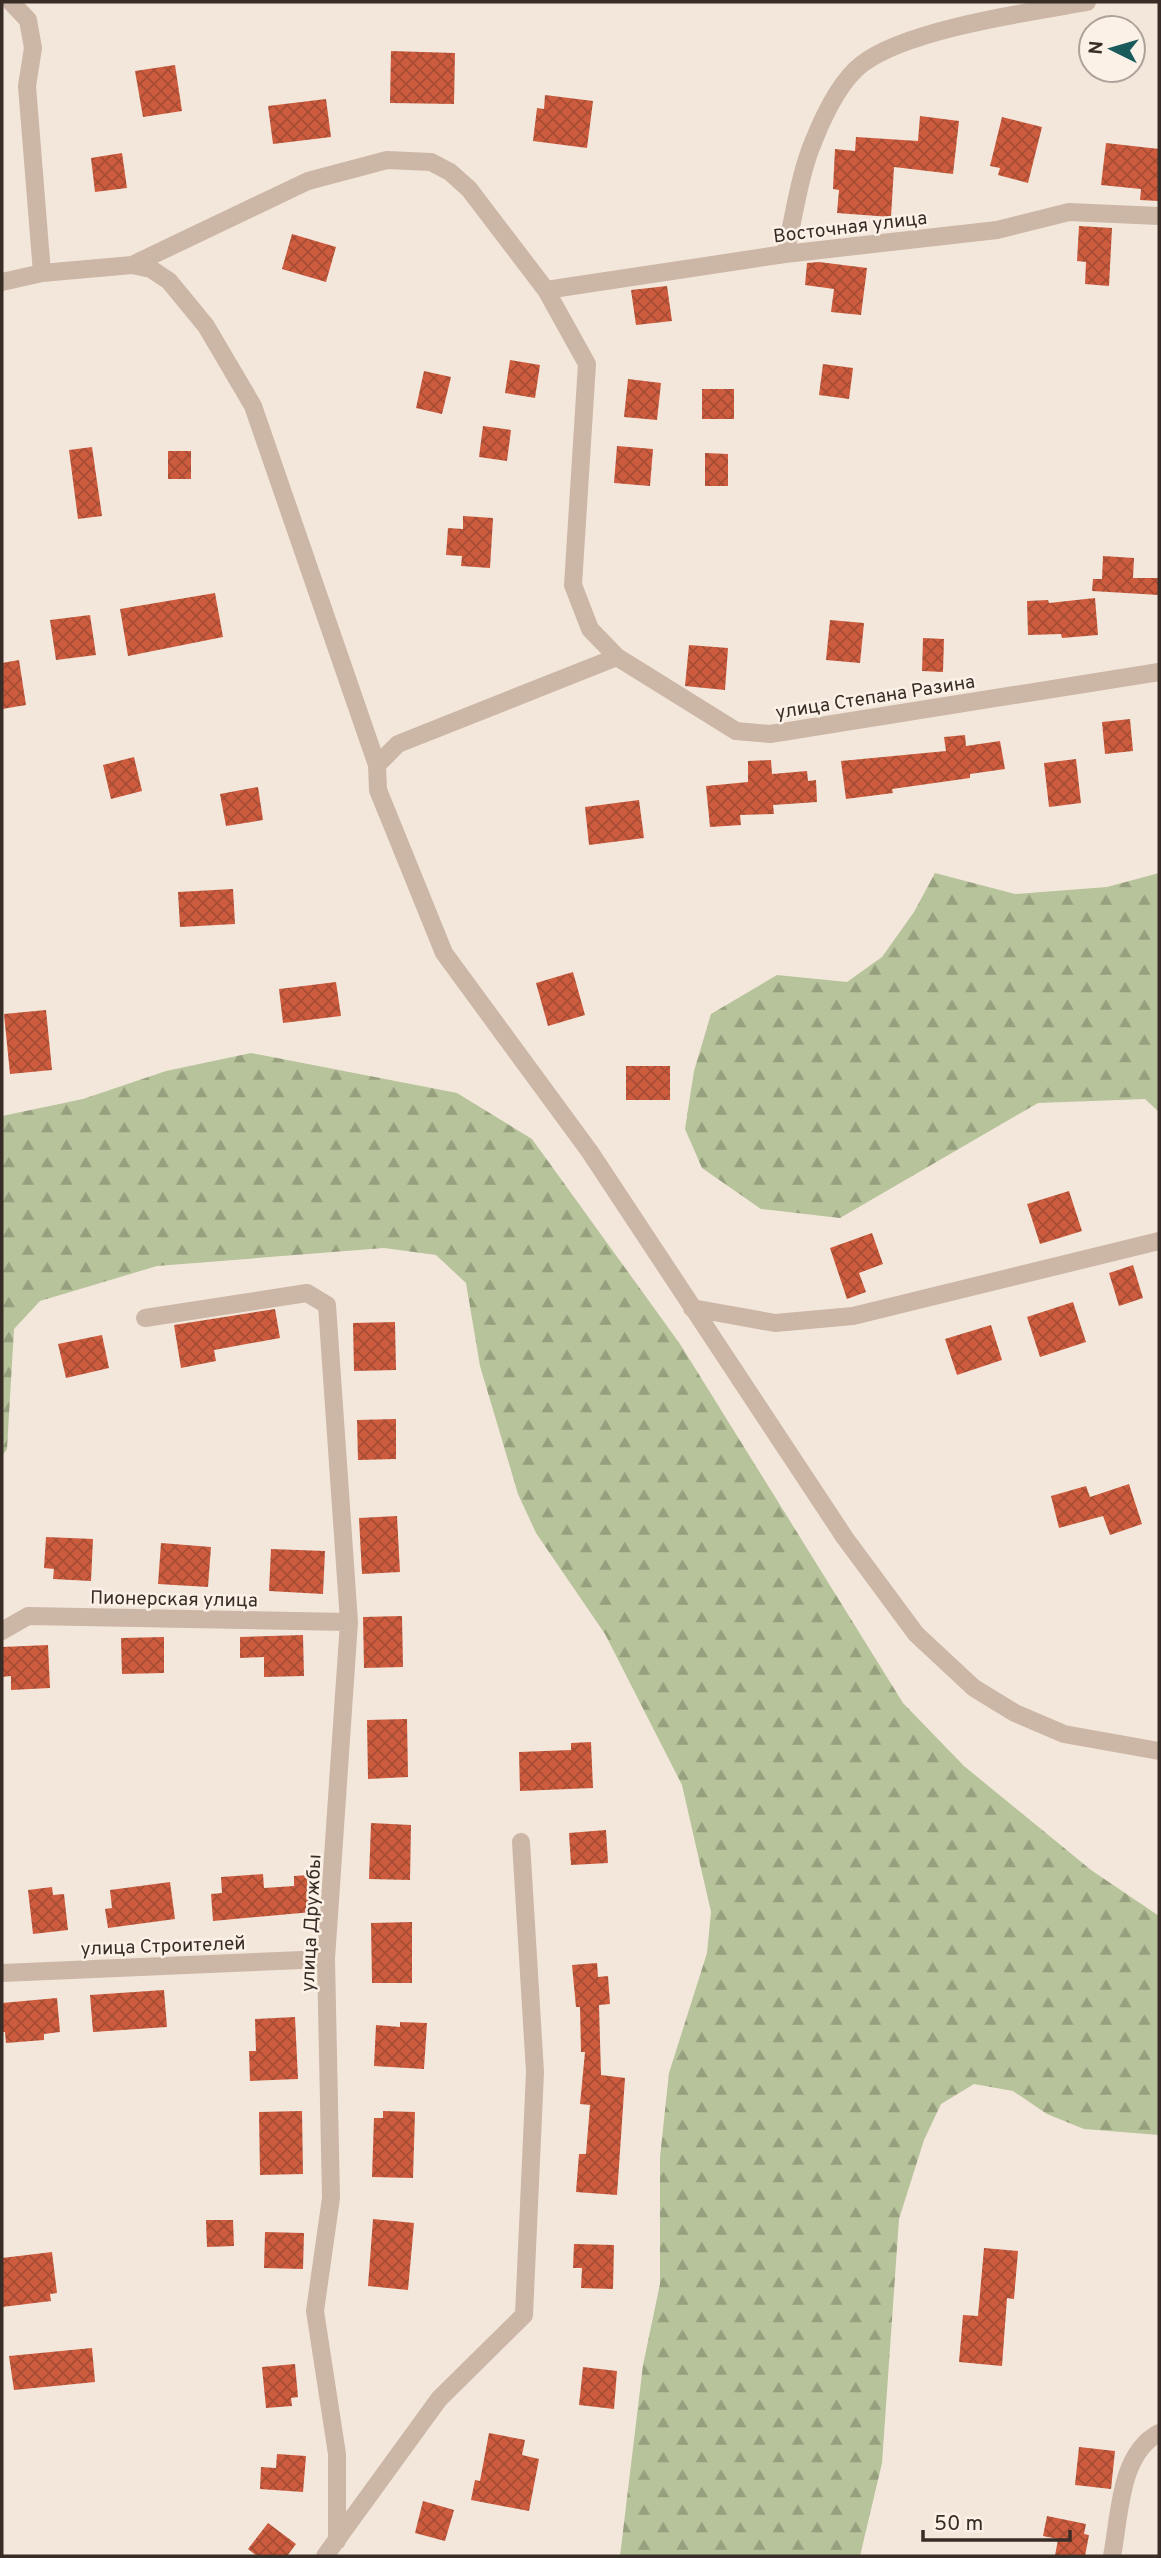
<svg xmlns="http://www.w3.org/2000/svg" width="1161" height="2558" font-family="Overpass,sans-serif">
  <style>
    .forest { fill: url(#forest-firs) }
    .building { fill: url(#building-cross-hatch) }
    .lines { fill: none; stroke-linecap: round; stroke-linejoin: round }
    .minor { stroke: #ccb6a6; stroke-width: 18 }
    .labels { text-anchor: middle; stroke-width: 5; stroke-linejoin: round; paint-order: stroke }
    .street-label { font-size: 19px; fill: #382c27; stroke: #fbf1e7 }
  </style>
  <defs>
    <pattern id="forest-firs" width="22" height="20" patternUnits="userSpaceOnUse" patternTransform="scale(1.75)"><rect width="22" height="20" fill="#b7c39a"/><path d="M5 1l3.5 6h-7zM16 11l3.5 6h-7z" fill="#969f7e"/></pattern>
    <pattern id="building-cross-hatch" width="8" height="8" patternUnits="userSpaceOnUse" patternTransform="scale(1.75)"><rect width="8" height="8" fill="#cd5c3e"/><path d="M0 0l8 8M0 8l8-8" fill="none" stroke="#a74c34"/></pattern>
  </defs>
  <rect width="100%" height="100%" fill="#f3e7db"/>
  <path class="forest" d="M935 873 1015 894 1107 887 1159 873V1112L1145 1099 1038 1103 840 1218 761 1209 702 1168 685 1129 694 1071 711 1014 777 975 847 982 882 957 914 912Z
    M251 1053 457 1093 532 1139 680 1344 903 1703 964 1766 1091 1870 1159 1916V2135L1084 2129 1047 2114 1013 2091 974 2084 941 2104 924 2140 899 2219 882 2463 860 2556H620L643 2365 660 2284V2157L669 2073 707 1953 711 1912 682 1785 605 1634 536 1533 518 1494 480 1366 466 1283 436 1255 384 1248 157 1266 40 1301 14 1329 7 1449 2 1456V1116L83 1099 166 1071Z"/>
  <path class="building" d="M391 51 455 53 454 104 390 103Z
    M175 65 182 111 143 117 135 71Z
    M545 95 593 101 587 148 533 141 537 108 544 109Z
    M326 99 331 137 273 144 268 106Z
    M920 116 959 121 953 174 894 167 891 217 837 213 839 190 833 189 835 149 855 151 856 137 918 141Z
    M1002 117 1042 127 1028 183 998 175 1000 168 990 166Z
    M1106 143 1159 149V201L1140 200 1141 189 1101 185Z
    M122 153 127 188 95 192 91 158Z
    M1079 226 1112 228 1109 286 1085 284 1086 262 1077 261Z
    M292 234 336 247 326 282 282 269Z
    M819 262 867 268 861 315 831 312 834 289 805 285 807 263Z
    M667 286 672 321 636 325 631 290Z
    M510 360 540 365 535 398 505 393Z
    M823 364 853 368 849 399 819 395Z
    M424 371 451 377 442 414 416 408Z
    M628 379 661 383 657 420 624 417Z
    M702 389H734V419H702Z
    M483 426 511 430 507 461 479 457Z
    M617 446 653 449 650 486 614 483Z
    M92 447 102 516 78 519 69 450Z
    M168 451H191V479H168Z
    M705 453 728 454V486H705Z
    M463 516 493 518 490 568 461 566 462 556 446 555 448 528 463 529Z
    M1103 556 1134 558 1133 578H1159V595L1092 591 1093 579H1102Z
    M215 593 223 637 128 656 120 609Z
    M1095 598 1098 635 1062 638 1061 634 1028 635 1027 601 1048 600 1049 603Z
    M90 615 96 655 56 660 50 620Z
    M830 620 864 623 860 663 826 660Z
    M923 638 944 639 943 672 922 671Z
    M689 645 728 648 725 690 685 686Z
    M19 660 26 705 2 709V663Z
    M1130 719 1133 751 1105 754 1102 722Z
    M965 735 966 746 1000 741 1005 769 970 774V778L892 789 893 793 846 799 841 761 946 751 944 737Z
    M134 757 142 791 111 799 103 765Z
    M1076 759 1081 803 1049 807 1044 763Z
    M771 760 772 774 807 771 808 781 816 780 817 802 773 805 774 814 740 815 741 825 710 827 706 786 748 782V761Z
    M258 787 263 820 226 826 220 794Z
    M639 800 644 838 589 845 585 807Z
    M233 889 235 924 180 927 178 892Z
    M573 972 585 1015 548 1026 536 983Z
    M336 982 341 1016 283 1023 279 989Z
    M46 1010 52 1070 10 1074 4 1014Z
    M626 1066H670V1100H626Z
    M1069 1191 1082 1231 1040 1244 1027 1204Z
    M872 1233 883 1264 859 1273 866 1292 847 1299 830 1248Z
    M1133 1265 1143 1298 1119 1306 1109 1273Z
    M1073 1302 1086 1342 1040 1357 1027 1317Z
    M275 1309 280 1338 214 1350 216 1361 181 1368 174 1325Z
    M395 1322 396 1370 354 1371 353 1323Z
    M991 1325 1002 1360 957 1375 945 1339Z
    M102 1335 109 1368 66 1378 58 1344Z
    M396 1419V1459L358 1460 357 1420Z
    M1129 1484 1142 1524 1110 1535 1103 1516 1059 1528 1051 1496 1086 1486 1090 1497Z
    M397 1516 400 1572 362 1574 359 1518Z
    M46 1537 93 1539 91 1581 53 1579 54 1569 44 1568Z
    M161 1543 211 1547 208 1587 158 1584Z
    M271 1549 325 1551 323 1594 269 1591Z
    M402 1616 403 1667 364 1668 363 1617Z
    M303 1635 304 1676 264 1677V1657L240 1658V1637Z
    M164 1637V1673L122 1674 121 1638Z
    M48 1645 50 1688 11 1690V1676L2 1677V1647Z
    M407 1719 408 1777 368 1779 367 1720Z
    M591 1742 593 1788 520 1791 519 1752 571 1750V1743Z
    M371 1823 411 1825 410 1880 369 1879Z
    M606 1830 608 1863 571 1865 569 1833Z
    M263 1874 264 1888 294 1886V1876L309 1875 312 1912 213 1921 211 1894 222 1893 221 1877Z
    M170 1882 175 1919 108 1928 105 1909 112 1908 110 1890Z
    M52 1887 53 1895 64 1894 68 1930 33 1934 28 1890Z
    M412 1922V1983H372L371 1923Z
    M597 1963 598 1977 608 1976 610 2004 599 2005 601 2075 625 2078 617 2195 576 2192 579 2154H586L590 2105 580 2104 585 2052H581L580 2007H576L572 1965Z
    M164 1990 167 2027 93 2032 90 1995Z
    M57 1998 60 2032 44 2034V2040L6 2043 5 2032H2V2003Z
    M295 2017 298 2079 250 2081 249 2051H256L255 2019Z
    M400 2022 427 2023 424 2069 374 2066 376 2025 400 2027Z
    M302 2111 303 2174 260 2175 259 2112Z
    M383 2111 415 2112 413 2178 372 2177 374 2118H383Z
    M373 2219 414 2223 408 2290 368 2286Z
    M206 2220H233L234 2246 207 2247Z
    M265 2232 304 2233 303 2269 264 2268Z
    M574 2244 614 2245 613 2289 581 2288 582 2268H573Z
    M984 2248 1018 2251 1014 2299 1007 2298 1002 2366 959 2362 963 2315 978 2316Z
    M52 2252 57 2293 50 2294 51 2301 2 2307V2258Z
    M92 2348 95 2382 14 2390 9 2356Z
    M295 2364 298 2397 291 2398 292 2406 266 2408 262 2367Z
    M583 2367 617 2371 614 2409 579 2405Z
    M489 2433 525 2440 522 2455 539 2459 529 2511 471 2500 475 2480 480 2481Z
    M1079 2447 1115 2451 1111 2489 1075 2485Z
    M277 2454 306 2456 303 2492 260 2489 261 2467 276 2468Z
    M423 2501 454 2510 445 2541 415 2533Z
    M1047 2516 1086 2524 1084 2534 1089 2535 1085 2556H1055L1058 2539 1043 2536Z
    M268 2523 296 2544 287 2556H257L248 2549Z"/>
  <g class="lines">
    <path class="minor" d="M11 2 28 20 33 48 27 86 42 273
      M785 254C794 218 799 175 814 140 824 115 840 81 862 64 907 29 1030 12 1087 2
      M132 265 151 269 169 281 206 326 253 406 377 765
      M2 282 42 273 132 265 308 181 387 160 431 162 450 172 469 189 546 290 587 364 573 585 590 629 617 657 736 731 770 734 1159 672
      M546 290 785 254 997 230 1069 212 1159 216
      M617 657 398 744 377 765 378 790 444 953 590 1152 845 1538 916 1634 974 1688 1015 1713 1064 1734 1159 1751
      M692 1308 775 1323 853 1316 1159 1241
      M145 1318 307 1293 327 1305 349 1622 326 1959 331 2198 315 2311 337 2454V2541
      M2 1631 28 1616 349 1622
      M2 1973 326 1959
      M325 2556 439 2399 524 2315 535 2072 521 1842
      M1112 2556C1120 2516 1119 2454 1159 2433"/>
  </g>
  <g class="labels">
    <g class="street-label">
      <text transform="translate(850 226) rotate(-7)" y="7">Восточная улица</text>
      <text transform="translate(875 696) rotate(-9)" y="7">улица Степана Разина</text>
      <text transform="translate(174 1598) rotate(1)" y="7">Пионерская улица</text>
      <text transform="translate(310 1923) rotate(-87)" y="7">улица Дружбы</text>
      <text transform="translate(163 1945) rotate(-2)" y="7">улица Строителей</text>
    </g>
  </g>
  <rect width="1161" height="2558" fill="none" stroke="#382c27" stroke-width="7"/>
  <g transform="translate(1112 49) rotate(275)"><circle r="33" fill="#fbf1e7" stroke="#ada29a" stroke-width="2"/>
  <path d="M0-5L12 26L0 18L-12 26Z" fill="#1a5a5c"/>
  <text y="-10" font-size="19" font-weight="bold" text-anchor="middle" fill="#382c27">N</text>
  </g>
  <path d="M923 2530v10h147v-10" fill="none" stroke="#382c27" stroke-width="3.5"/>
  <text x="934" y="2530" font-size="21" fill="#382c27" stroke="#fbf1e7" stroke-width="5" paint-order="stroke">50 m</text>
</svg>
